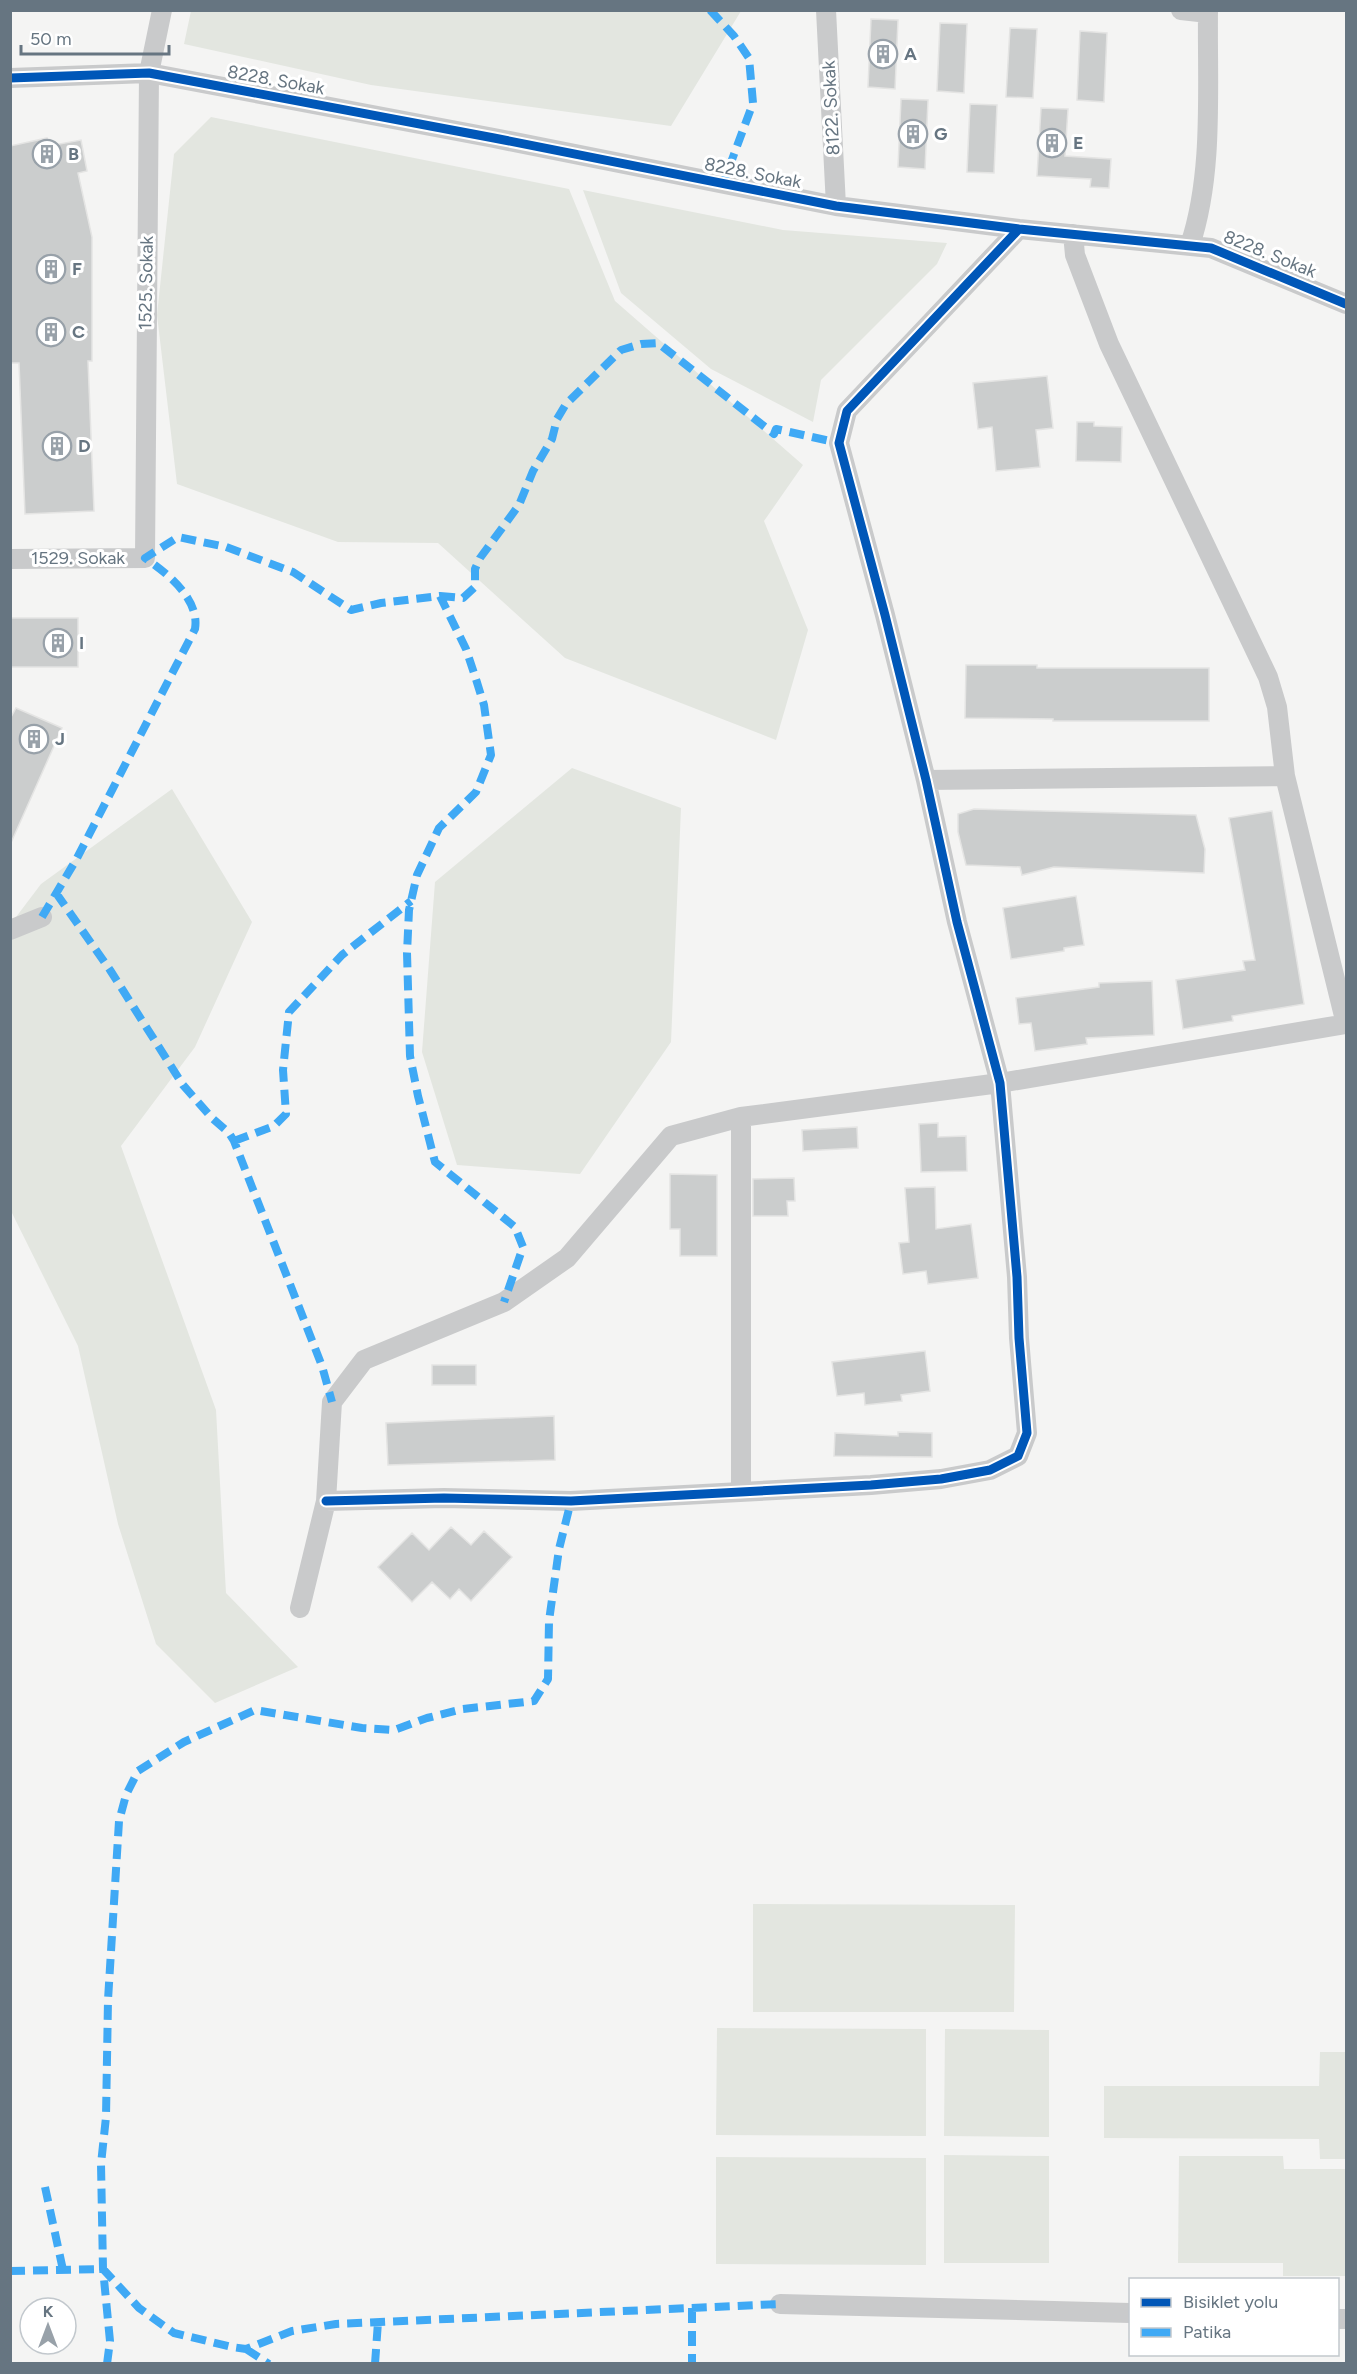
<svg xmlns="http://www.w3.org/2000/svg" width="1357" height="2374" font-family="Figtree,sans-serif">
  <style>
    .green { fill: #e3e6e0 }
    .building { fill: #cbcdcd; stroke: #e4e4e3; stroke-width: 1.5 }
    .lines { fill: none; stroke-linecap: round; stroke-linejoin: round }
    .minor { stroke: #c9cacb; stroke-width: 20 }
    .quiet { stroke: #3fa9f5; stroke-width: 8; stroke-dasharray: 15 8; stroke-linecap: butt }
    .cycleway-casing { stroke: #fff; stroke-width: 13 }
    .cycleway { stroke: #0057b8; stroke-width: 9 }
    .labels { text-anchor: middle; stroke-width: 6; stroke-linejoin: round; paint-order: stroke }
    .poi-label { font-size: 18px; font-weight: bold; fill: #667581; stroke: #fff; text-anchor: start }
    .street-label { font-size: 18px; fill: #667581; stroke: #fff }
  </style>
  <rect width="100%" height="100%" fill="#f4f4f3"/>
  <path class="green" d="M191 11V10L741 11 671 126 371 85 184 44Z
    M211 117 569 189 615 301 803 465 764 521 808 630 776 740 565 658 438 543 338 542 177 484 157 315 174 154Z
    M583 190 783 230 947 243 937 264 821 380 813 422 711 369 621 293Z
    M572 768 681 808 671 1042 580 1174 457 1165 422 1052 435 882Z
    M172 789 252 922 195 1047 121 1146 216 1410 226 1593 298 1667 215 1703 156 1644 118 1524 78 1346 11 1211 10 925 41 884Z
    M753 1904 1015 1905 1014 2012H753Z
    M717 2028 926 2029V2136L716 2135Z
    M945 2029 1049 2030V2137L944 2136Z
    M1320 2052H1346V2159H1320L1319 2139 1104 2138V2086H1319Z
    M944 2155 1049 2156V2263H944Z
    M1179 2156H1283L1284 2169H1346V2276H1283V2263H1178Z
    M716 2157 926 2158V2265L716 2264Z"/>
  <path class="building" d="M871 19 898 20 895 89 868 87Z
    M940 23 967 24 964 93 937 91Z
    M1010 28 1037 29 1033 98 1006 97Z
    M1080 31 1107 33 1104 102 1077 100Z
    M901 99 928 100 925 169 898 167Z
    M970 104 997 105 994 173 967 172Z
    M1041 108 1068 109 1065 156 1111 159 1109 188 1090 187 1091 179 1037 176Z
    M47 138 49 146 81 140 87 171 78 173 92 237V361H88L94 511 25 514 19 363H10V146Z
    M1047 376 1053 428 1036 430 1040 467 996 471 992 427 978 429 973 383Z
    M1077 422H1094V426L1122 427 1121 462 1076 461Z
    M10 618H78V667H10Z
    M966 665H1037V668H1209V721H1053V719L965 718Z
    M16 708 62 728 10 845V719Z
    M974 809 1196 815 1205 849 1204 873 1054 867 1022 875 1020 867 966 865 958 832V814Z
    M1272 811 1304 1004 1232 1016 1233 1021 1183 1029 1176 980 1245 970 1243 961 1255 960 1229 818Z
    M1076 896 1084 945 1064 948V951L1011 959 1003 908Z
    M1152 981 1154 1035 1086 1038 1087 1044 1035 1051 1031 1023 1019 1024 1016 998 1099 987V983Z
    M938 1123V1137L966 1136 967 1171 921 1172 919 1124Z
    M857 1127 858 1148 803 1151 802 1130Z
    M670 1174 717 1175V1256H680V1229H670Z
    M794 1178 795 1201H787L788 1216H753V1179Z
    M935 1187 936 1229 971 1224 978 1278 928 1284 926 1271 903 1274 899 1243 909 1242 905 1188Z
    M925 1351 930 1391 901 1395 902 1401 865 1405 864 1393 837 1396 832 1362Z
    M432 1365H476V1385H432Z
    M554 1416 555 1460 388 1465 386 1423Z
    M898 1432 932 1433V1457L834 1456 835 1433 898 1436Z
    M451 1527 471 1545 484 1531 512 1557 471 1601 459 1589 450 1599 432 1582 412 1602 378 1567 412 1533 429 1550Z"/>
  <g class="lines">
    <path class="minor" d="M826 10 836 206
      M1181 10 1208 13
      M10 78 149 73 494 138 836 206 1019 229 1211 248 1346 304
      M1073 234 1075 255 1109 344 1268 677 1277 707 1285 776
      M1190 245C1214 173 1207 87 1208 10
      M10 559 145 558 149 73 162 10
      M926 780 1285 776 1346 1024
      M10 930 42 917
      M741 1490V1117
      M326 1501 444 1498 571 1501 871 1485 941 1479 990 1470 1018 1456 1027 1433 1019 1338 1017 1277 1000 1083 957 922 926 780 885 615 839 443 847 411 1019 229
      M300 1608 326 1501 332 1402 364 1360 504 1302 567 1258 671 1136 741 1117 1000 1083 1346 1024
      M780 2304 1130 2313
      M1338 2319H1346"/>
    <path class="quiet" d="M710 10 734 36 749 58 753 103 723 184
      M440 596 463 598 475 587V569L480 558 519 505 533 471 552 439 557 419 566 404 621 350 641 344 658 343 774 434 776 429 839 443
      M56 893 110 970 183 1085 212 1118 229 1133 234 1141 322 1366 332 1402
      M42 917 76 860 195 629C200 599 167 573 145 558L178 537 226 547 293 572 351 610 381 603 440 596 466 649 475 676 484 705 491 755 476 792 439 828 417 875 409 910 407 953 410 1056 418 1096 435 1162 515 1227 523 1247 504 1302
      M234 1141 274 1126 286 1114 283 1070 289 1012 342 955 411 901
      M45 2187 63 2270
      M10 2271 103 2269 139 2308 174 2333 232 2347 246 2349 292 2331 336 2324 780 2304
      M692 2308V2364
      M246 2349 269 2364
      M107 2364 110 2341 103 2269 101 2164 106 2117 108 2000 119 1821 126 1795 138 1771 184 1742 255 1710 362 1728 394 1730 427 1718 463 1709 534 1701 548 1679 549 1621 559 1549 571 1501
      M375 2364 378 2322"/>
    <g class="cycleway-casing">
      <path id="cycleway" d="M10 78 149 73 494 138 836 206 1019 229 1211 248 1346 304
        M326 1501 444 1498 571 1501 871 1485 941 1479 990 1470 1018 1456 1027 1433 1019 1338 1017 1277 1000 1083 957 922 926 780 885 615 839 443 847 411 1019 229"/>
    </g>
    <use href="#cycleway" class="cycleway"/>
  </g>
  <defs>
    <g id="building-ring" transform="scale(1.5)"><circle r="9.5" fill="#fff" stroke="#98a1a9" stroke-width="1.5"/><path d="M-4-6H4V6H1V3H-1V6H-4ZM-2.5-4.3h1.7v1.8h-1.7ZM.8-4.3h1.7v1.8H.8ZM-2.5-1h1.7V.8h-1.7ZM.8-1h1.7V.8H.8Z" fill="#98a1a9"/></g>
  </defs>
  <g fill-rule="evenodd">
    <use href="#building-ring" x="883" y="54"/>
    <use href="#building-ring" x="913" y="134"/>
    <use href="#building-ring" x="1052" y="143"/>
    <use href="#building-ring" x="47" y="154"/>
    <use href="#building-ring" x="51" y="269"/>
    <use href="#building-ring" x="51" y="332"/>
    <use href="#building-ring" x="57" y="446"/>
    <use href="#building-ring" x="58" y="643"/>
    <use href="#building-ring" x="34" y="739"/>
  </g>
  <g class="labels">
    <g class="poi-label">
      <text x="904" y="60">A</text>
      <text x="934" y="140">G</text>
      <text x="1073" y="149">E</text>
      <text x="68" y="160">B</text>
      <text x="72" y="275">F</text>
      <text x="72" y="338">C</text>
      <text x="78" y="452">D</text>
      <text x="79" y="649">I</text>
      <text x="55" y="745">J</text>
    </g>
    <g class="street-label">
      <text transform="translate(276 80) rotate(10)" y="6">8228. Sokak</text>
      <text transform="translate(831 108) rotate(-93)" y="6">8122. Sokak</text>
      <text transform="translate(753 173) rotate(11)" y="6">8228. Sokak</text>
      <text transform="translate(1270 254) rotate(22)" y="6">8228. Sokak</text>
      <text transform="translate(146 283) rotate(-89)" y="6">1525. Sokak</text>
      <text x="78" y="564">1529. Sokak</text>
    </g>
  </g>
  <rect width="1357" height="2374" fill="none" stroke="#667581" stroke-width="24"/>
  <rect x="1129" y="2278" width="210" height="78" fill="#ffffff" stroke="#c2c8cd" stroke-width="1.5"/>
  <rect x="1141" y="2298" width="30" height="9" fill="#0057b8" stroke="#c2c8cd" stroke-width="1.5"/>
  <text x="1183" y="2308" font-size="18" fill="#667581">Bisiklet yolu</text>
  <rect x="1141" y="2328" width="30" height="9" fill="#3fa9f5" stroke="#c2c8cd" stroke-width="1.5"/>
  <text x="1183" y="2338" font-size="18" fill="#667581">Patika</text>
  <g transform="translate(48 2326)"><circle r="28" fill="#ffffff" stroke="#c2c8cd" stroke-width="1.5"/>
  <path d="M0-4.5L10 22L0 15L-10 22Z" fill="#98a1a9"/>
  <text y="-9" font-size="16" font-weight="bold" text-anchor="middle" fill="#667581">K</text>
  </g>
  <path d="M21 45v9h148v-9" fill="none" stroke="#667581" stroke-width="3"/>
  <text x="30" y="45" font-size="18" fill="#667581" stroke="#ffffff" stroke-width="4.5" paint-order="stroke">50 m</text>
</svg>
